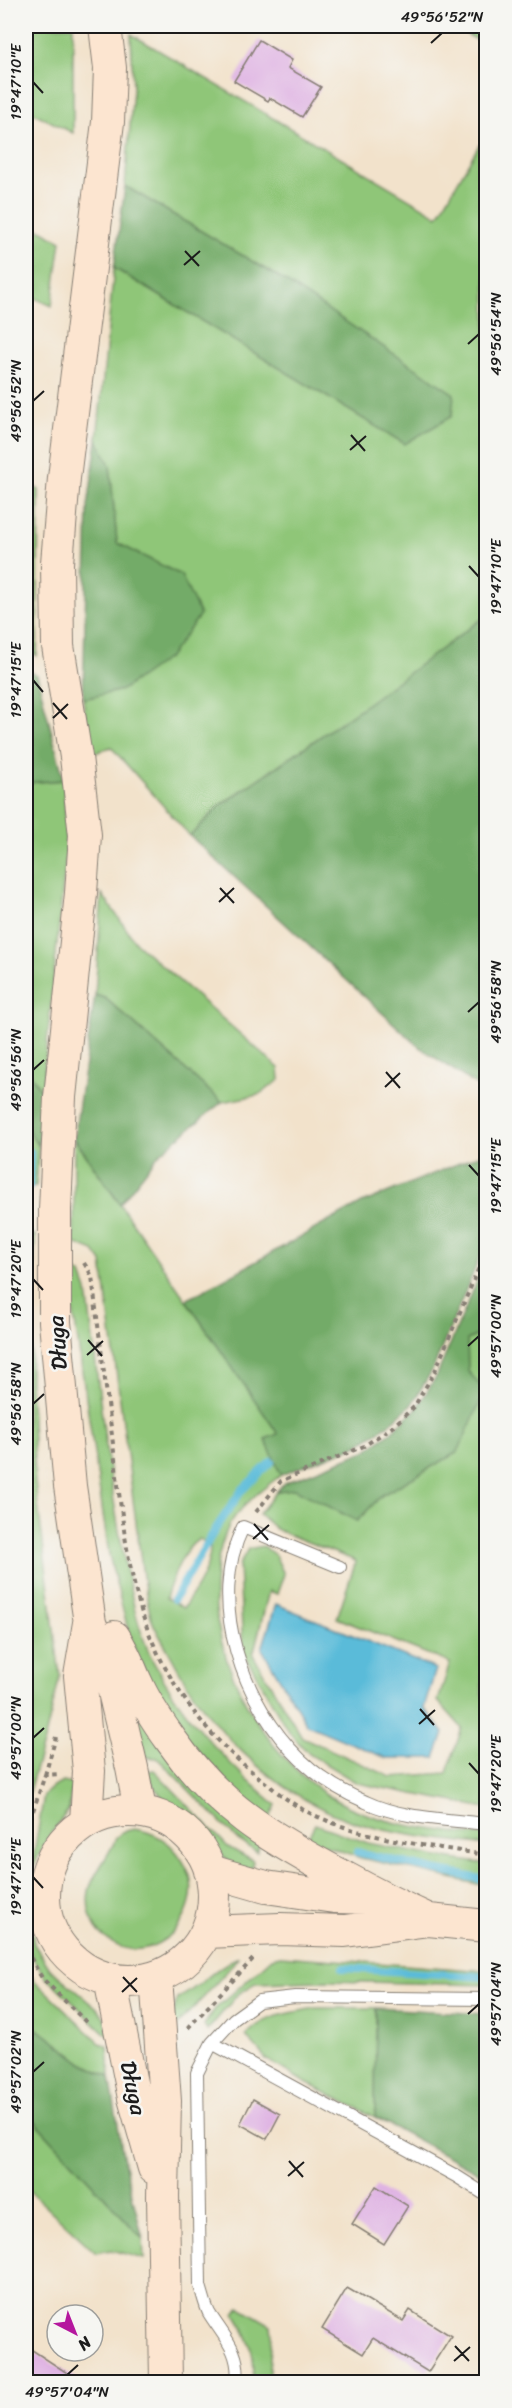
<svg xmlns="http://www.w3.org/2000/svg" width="512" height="2408" font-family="Sriracha,sans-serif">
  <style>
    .green { fill: #8fc678; stroke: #56714a; stroke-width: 1.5; fill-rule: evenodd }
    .forest { fill: #73ab68; stroke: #486442; stroke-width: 1.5 }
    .water { fill: #5abbd9; stroke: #3b6c7a; stroke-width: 1.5 }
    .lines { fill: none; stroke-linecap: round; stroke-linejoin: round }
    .stream { stroke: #5abbd9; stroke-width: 8 }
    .building { fill: #dfb2e3 }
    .lane-casing { stroke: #877f74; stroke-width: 14 }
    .secondary-casing { stroke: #877f74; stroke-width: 34 }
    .path { stroke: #877f74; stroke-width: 4; stroke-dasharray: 4.5 4.5; stroke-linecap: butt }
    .lane { stroke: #fff; stroke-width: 12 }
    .secondary { stroke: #fce5d0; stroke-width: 32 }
    .ticks { fill: none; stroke: #1c1c1c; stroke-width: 2 }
    .labels { text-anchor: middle; stroke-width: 5; stroke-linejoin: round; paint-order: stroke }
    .street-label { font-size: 22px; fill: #1c1c1c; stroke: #f6f6f2 }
    .neatline { fill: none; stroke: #1c1c1c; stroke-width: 2 }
    .ticks-label { font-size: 15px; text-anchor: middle; fill: #1c1c1c }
  </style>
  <rect width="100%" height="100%" fill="#f6f6f2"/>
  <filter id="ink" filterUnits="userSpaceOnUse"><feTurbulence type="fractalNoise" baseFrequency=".0167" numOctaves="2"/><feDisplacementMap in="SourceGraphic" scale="12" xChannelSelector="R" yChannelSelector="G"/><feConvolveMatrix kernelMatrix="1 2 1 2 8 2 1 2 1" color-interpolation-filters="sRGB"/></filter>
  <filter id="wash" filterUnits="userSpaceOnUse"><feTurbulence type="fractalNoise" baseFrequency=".008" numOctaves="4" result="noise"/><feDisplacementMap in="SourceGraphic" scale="24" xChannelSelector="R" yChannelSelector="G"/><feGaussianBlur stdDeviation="1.35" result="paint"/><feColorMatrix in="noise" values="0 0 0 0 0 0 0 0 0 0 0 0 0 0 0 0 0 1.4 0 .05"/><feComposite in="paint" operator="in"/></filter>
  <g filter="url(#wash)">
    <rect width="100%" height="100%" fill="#f2e2cb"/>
    <path class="green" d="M26 26H73V133L26 109Z
      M452 26H486V45Z
      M131 34 438 216 479 145 486 150V616L360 709 220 805 190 836 111 747 90 755 83 699 122 690 181 575 117 543 110 466 97 440 114 268 405 444 277 276 125 186 133 89Z
      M26 222 61 241 52 306 26 294Z
      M26 482 39 490 37 656 26 649Z
      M64 780 66 855 42 1092 26 1067V783Z
      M102 894 136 943 279 1068 280 1080 258 1095 222 1102 105 998 95 995Z
      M26 1128 39 1146 36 1186H27L26 1195Z
      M74 1138 279 1435 265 1439 281 1475C264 1488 235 1510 227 1530 188 1621 250 1745 329 1796 374 1825 434 1830 486 1836V1845C439 1839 388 1835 343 1818 268 1788 208 1727 171 1656 165 1644 156 1632 152 1620 148 1608 147 1596 144 1584L102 1262 94 1251 74 1243ZM200 1539 210 1546C211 1567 195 1591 183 1608L166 1598C171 1581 184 1546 200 1539Z
      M35 1235 30 1380 35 1481 60 1676 46 1734 26 1801V1236Z
      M71 1268 81 1274 87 1291C98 1378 106 1466 123 1552 130 1589 136 1627 153 1661 183 1718 227 1764 276 1805L267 1823 248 1806 180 1731 144 1670 130 1638 109 1555 73 1309Z
      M486 1331V1661L483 1662 482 1694 486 1701V1808L357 1783 309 1754 288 1731 243 1651 239 1565 248 1549 263 1546 275 1555 284 1574 277 1594 269 1591 253 1655 302 1737 391 1777 447 1773 462 1728 438 1701 450 1663 337 1618 356 1561 277 1530 259 1514 277 1491 295 1488 357 1521 382 1495 458 1452 468 1371 467 1340Z
      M130 1699 260 1843 257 1852 238 1840 157 1758 145 1757Z
      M154 1770 228 1847 253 1861 251 1872 234 1866 215 1849 205 1832 190 1816 167 1804 153 1785 147 1771Z
      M63 1782 72 1784 69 1809 50 1835 31 1870 44 1795 53 1787Z
      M315 1824 368 1843 438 1857 486 1864V1886L361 1858 307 1839Z
      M134 1829C155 1832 171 1841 182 1860 186 1866 190 1873 191 1881 198 1927 143 1972 104 1937 91 1925 86 1908 89 1891 92 1875 110 1855 116 1838L122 1832Z
      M27 1899 34 1944 50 1969 96 2007 105 2018 110 2035 105 2033 45 1976 31 1955 26 1940Z
      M280 1956 486 1971V1985L323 1981 256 1983 238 1994 207 2031 204 2025 215 2009 272 1958Z
      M239 1957 205 1996 175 2027 173 2015 177 1999C200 1988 215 1966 239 1957Z
      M26 1969 34 1980 100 2043 108 2046 110 2077 84 2064 38 2029 26 2045Z
      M315 2008H376L375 2117 304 2082 266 2059 246 2036C262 2015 291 2013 315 2008Z
      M26 2112 143 2239 144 2259 111 2250 96 2253 26 2188Z
      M240 2307 271 2325 272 2335 268 2382H252C258 2358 248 2335 235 2314Z"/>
    <path class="forest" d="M125 186 277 276 454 394 452 416 405 444 114 268Z
      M97 440 110 465 117 543 181 575 200 615 169 657 122 690 83 699 88 506Z
      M486 616V1092L418 1046 190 836 220 806 360 709Z
      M26 669 37 675 64 780 26 783Z
      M95 995 105 998 222 1102 159 1154 120 1204 74 1138Z
      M26 1067 42 1092 39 1146 26 1128Z
      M486 1152V1242L433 1369 412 1404 387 1426 358 1445 281 1475 265 1439 278 1434 186 1300 362 1203Z
      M486 1260V1331L467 1340 468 1371 485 1391 458 1452 382 1495 357 1521 295 1489 277 1491 284 1483 365 1451 391 1432 417 1408 437 1375Z
      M376 2008 486 2014V2177L375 2117Z
      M38 2029 84 2064 110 2077 124 2161 143 2239 26 2112V2045Z"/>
    <path class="water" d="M276 1604 436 1669 424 1708 444 1733 435 1758H386L307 1725 262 1649Z"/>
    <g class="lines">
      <path class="stream" d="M29 1187 30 1152
        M26 1308 28 1233
        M174 1599 215 1530 242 1490 271 1462
        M26 1682V1684
        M357 1852 434 1870 486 1880
        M343 1968 486 1977"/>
    </g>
    <g id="blocks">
      <path class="building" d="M259 40 292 60 288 68 321 87 302 117 270 98 268 101 234 81Z
        M253 2099 280 2114 267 2139 240 2124Z
        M376 2186 408 2206 384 2244 352 2224Z
        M347 2288 403 2321 410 2310 451 2336 428 2372 373 2338 363 2354 322 2329Z
        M26 2346 81 2382H26Z"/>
    </g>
  </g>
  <g filter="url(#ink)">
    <use href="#blocks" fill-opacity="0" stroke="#877f74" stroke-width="1.5"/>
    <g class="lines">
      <g class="lane-casing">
        <path id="lane" d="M340 1567 243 1527C206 1602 243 1705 301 1760 320 1778 342 1792 366 1802 402 1819 447 1819 486 1824
          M212 2043 456 2176 486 2195
          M237 2382C241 2352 224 2337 209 2313 205 2305 203 2295 200 2286L197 2073 212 2043 234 2019 259 2001 295 1997 486 1999"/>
      </g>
      <g class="secondary-casing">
        <path id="secondary" d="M105 26 110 68 108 122 64 478 57 563 58 646 76 757 85 835 81 893 60 1097 55 1210V1322L70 1486 90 1623 111 1679 132 1768 140 1810
          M114 1637C123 1651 129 1666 136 1682 145 1702 158 1722 171 1740 217 1806 270 1838 340 1875 369 1891 398 1906 429 1920
          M44 1896a85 85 0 1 1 170 0a85 85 0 1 1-170 0Z
          M86 1822 89 1771 80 1676 89 1623
          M210 1871 266 1887 334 1897 376 1898
          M206 1932 280 1929 345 1931 429 1920 486 1926
          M156 1977 165 2101 163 2196 166 2382
          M110 1979 134 2098 154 2168"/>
      </g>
      <path class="path" d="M84 1263 92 1276C99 1335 107 1394 114 1452 120 1500 125 1549 137 1596 155 1666 198 1729 255 1774 270 1786 286 1800 302 1809 358 1839 425 1845 486 1855
        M256 1512 281 1481 364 1446 391 1428 414 1407 435 1371 486 1251
        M45 1775 56 1737
        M26 1846 29 1823 45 1775 60 1774
        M26 1950 42 1978 88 2024
        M188 2028 253 1959"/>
      <use href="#lane" class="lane"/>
      <use href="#secondary" class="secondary"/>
    </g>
  </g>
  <path class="ticks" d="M431 43 442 33M33 82 43 93M185 251 199 266M184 265 200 251M468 344 479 334M33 401 44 391M351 435 365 451M350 450 366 436M469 566 479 577M33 680 43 692M53 703 67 719M53 718 68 704M220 888 234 903M219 902 234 888M468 1012 479 1002M33 1070 44 1060M386 1072 400 1088M385 1087 400 1073M469 1165 479 1176M33 1279 43 1290M88 1340 102 1356M468 1346 479 1336M87 1355 103 1341M33 1404 44 1394M254 1524 268 1540M253 1539 269 1525M420 1709 434 1725M419 1724 435 1710M33 1738 44 1728M469 1763 479 1774M33 1877 43 1888M123 1977 137 1992M122 1992 137 1978M468 2014 479 2004M33 2072 44 2062M289 2161 303 2177M288 2176 304 2162M455 2346 469 2361M454 2361 470 2347M67 2375 78 2365"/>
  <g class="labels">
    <g class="street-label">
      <text transform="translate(57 1343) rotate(-94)" y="8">Długa</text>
      <text transform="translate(134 2088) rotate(78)" y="8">Długa</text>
    </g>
  </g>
  <rect width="512" height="2408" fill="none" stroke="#f6f6f2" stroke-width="66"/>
  <g transform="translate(75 2333) rotate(138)"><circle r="28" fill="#f6f6f2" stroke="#9f9f9c" stroke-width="1.5"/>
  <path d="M0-4.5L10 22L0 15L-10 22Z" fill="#b5179e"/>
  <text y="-9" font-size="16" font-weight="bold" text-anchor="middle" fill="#1c1c1c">N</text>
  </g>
  <rect x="33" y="33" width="446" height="2342" class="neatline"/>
  <g class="ticks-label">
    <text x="442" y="22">49°56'52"N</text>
    <text transform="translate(16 82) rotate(-90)" y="5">19°47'10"E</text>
    <text transform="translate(496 334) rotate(-90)" y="5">49°56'54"N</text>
    <text transform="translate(16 401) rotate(-90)" y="5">49°56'52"N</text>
    <text transform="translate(496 577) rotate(-90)" y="5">19°47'10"E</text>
    <text transform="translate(16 680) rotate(-90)" y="5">19°47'15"E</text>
    <text transform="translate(496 1002) rotate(-90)" y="5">49°56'58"N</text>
    <text transform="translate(16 1070) rotate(-90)" y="5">49°56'56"N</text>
    <text transform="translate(496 1176) rotate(-90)" y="5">19°47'15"E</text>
    <text transform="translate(16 1279) rotate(-90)" y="5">19°47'20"E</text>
    <text transform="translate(496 1336) rotate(-90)" y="5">49°57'00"N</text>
    <text transform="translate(16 1404) rotate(-90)" y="5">49°56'58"N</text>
    <text transform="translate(16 1738) rotate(-90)" y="5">49°57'00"N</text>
    <text transform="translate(496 1774) rotate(-90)" y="5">19°47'20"E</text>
    <text transform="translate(16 1877) rotate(-90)" y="5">19°47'25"E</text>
    <text transform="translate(496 2004) rotate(-90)" y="5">49°57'04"N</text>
    <text transform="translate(16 2072) rotate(-90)" y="5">49°57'02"N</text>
    <text x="67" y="2397">49°57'04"N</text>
  </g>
</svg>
